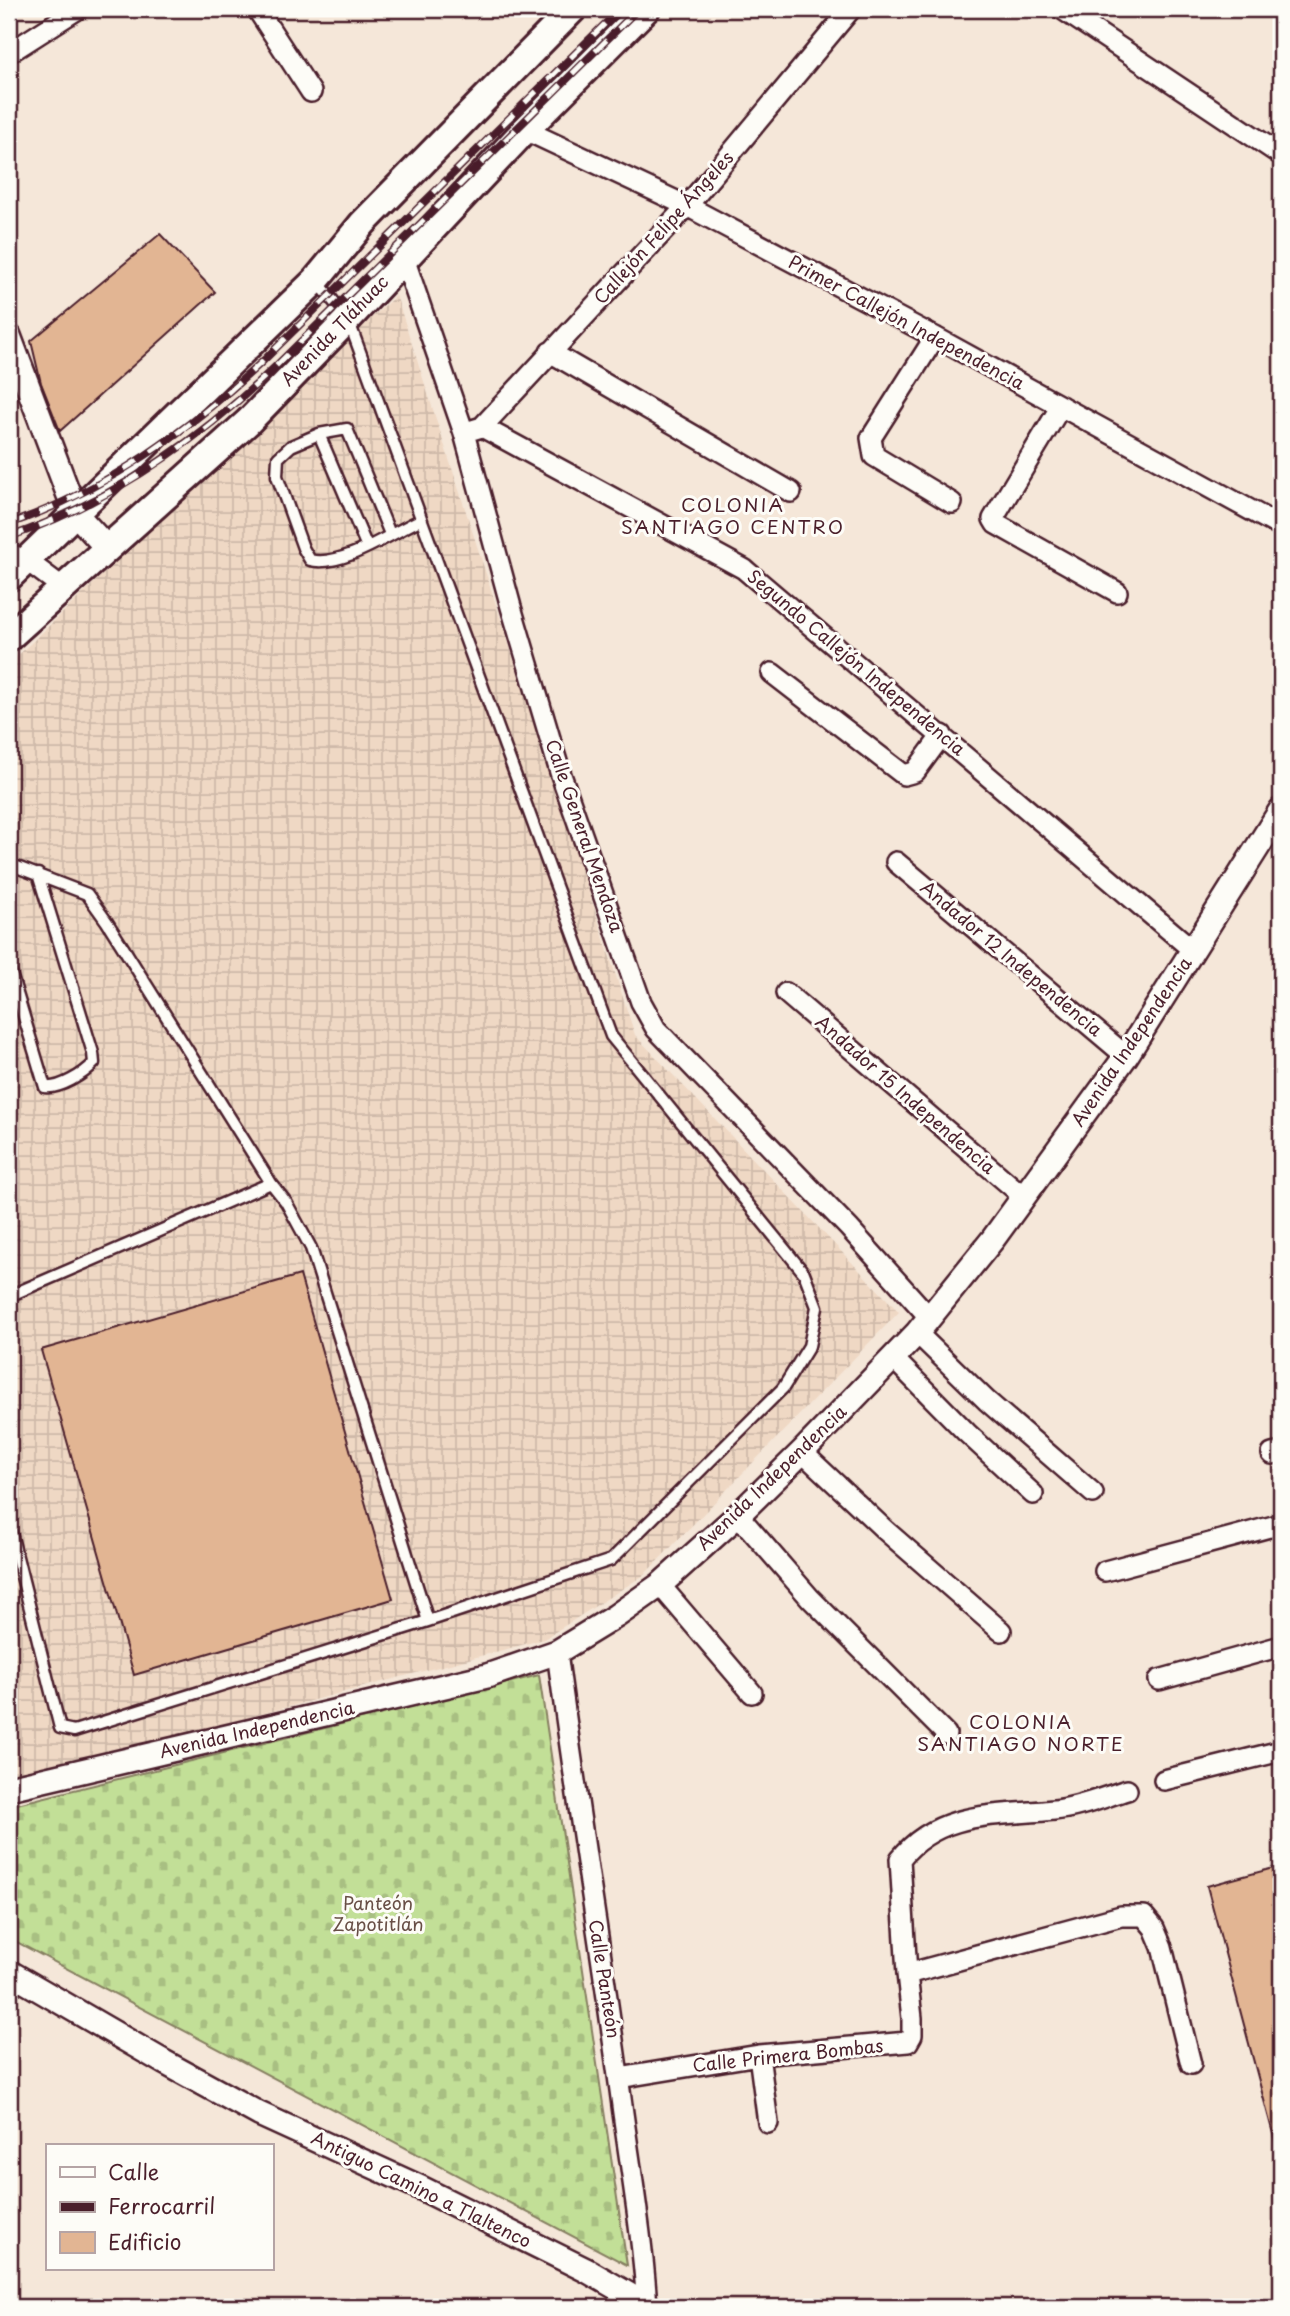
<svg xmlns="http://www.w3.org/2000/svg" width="1290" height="2316" font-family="'Playpen Sans',sans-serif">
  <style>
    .industrial { fill: url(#industrial-grid) }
    .cemetery { fill: url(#cemetery-stones); stroke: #867f61; stroke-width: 2 }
    .building { fill: #e2b593; stroke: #4a1f2b; stroke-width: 2 }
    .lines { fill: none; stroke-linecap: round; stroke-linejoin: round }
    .service-casing { stroke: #4a1f2b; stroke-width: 15 }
    .minor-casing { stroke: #4a1f2b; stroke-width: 24 }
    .tertiary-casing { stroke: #4a1f2b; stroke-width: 28 }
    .secondary-casing { stroke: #4a1f2b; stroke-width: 32 }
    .service { stroke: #fdfcf7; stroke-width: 10 }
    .minor { stroke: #fdfcf7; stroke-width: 19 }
    .tertiary { stroke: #fdfcf7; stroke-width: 23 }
    .secondary { stroke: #fdfcf7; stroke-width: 26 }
    .rail-casing { stroke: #4a1f2b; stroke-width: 8 }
    .rail { stroke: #fdfcf7; stroke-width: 5; stroke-dasharray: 16; stroke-linecap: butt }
    .labels { text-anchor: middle; stroke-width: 6; stroke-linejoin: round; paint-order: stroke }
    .street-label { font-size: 18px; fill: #4a1f2b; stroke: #fdfcf7 }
    .park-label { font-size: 18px; fill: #684f46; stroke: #fdfcf7 }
    .neighbourhood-label { font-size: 19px; letter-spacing: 2px; fill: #4a1f2b; stroke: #fdfcf7 }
  </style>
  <defs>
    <pattern id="industrial-grid" width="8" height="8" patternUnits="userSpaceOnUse" patternTransform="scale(1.75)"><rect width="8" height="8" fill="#efd8c4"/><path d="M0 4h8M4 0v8" fill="none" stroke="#ceb9a9"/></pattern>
    <pattern id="cemetery-stones" width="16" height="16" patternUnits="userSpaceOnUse" patternTransform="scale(1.75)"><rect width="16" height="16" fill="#c2df97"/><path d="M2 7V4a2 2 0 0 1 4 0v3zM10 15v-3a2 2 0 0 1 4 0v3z" fill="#a8bf82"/></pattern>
  </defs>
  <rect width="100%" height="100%" fill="#f5e7d9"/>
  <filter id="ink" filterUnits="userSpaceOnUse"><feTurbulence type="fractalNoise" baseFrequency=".0143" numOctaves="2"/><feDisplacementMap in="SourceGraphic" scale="14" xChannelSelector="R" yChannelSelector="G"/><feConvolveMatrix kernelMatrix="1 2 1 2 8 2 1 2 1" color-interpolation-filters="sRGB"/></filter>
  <g filter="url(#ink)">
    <path class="industrial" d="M396 295 635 1035 899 1312 644 1575 544 1639 9 1781V664Z"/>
    <path class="cemetery" d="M539 1675 627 2265 9 1938V1806Z"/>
    <path class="building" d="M160 234 215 292 60 431 41 383 31 341Z
      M300 1275 393 1599 134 1675 41 1350Z
      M1281 1866V2144L1276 2145 1207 1886Z"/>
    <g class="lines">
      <g class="service-casing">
        <path id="service" d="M319 434 347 429 390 534
          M367 547 319 434 291 446 278 458 277 476 303 548 310 560C342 568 391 533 420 520
          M9 864 87 894 107 922 271 1183 9 1296
          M9 967 45 1087C60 1089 84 1074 94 1063L93 1053 38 874
          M271 1183 286 1202 311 1248 428 1621
          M9 1525 60 1728 74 1731 428 1621 611 1560 783 1388 809 1346 817 1307 804 1273 611 1036 348 319 317 281"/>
      </g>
      <g class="minor-casing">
        <path id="minor" d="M257 9 311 92
          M1062 9 1281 155
          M9 53 78 9
          M525 130 687 206 935 337 1281 527
          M404 258 464 433 511 607 560 772 641 1002 656 1029 849 1228 930 1318
          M935 337 871 438 874 456 952 503
          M550 352 791 492
          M1061 406 993 519 996 524 1117 592
          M482 427 744 569 1194 951
          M472 430 482 427 687 206 851 9
          M9 554 26 560 62 587
          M772 673 904 775 915 772 942 735
          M896 862 1126 1056
          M786 993 1024 1197
          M917 1333 987 1401 1093 1493
          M893 1358 967 1433 1033 1494
          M802 1452 885 1530 1001 1631
          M1272 1454 1281 1452
          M738 1515 810 1598 946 1734
          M1105 1571 1281 1524
          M660 1585 752 1693
          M557 1652C577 1806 603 1959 623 2113 632 2177 643 2242 647 2307
          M1159 1680 1281 1646
          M1164 1780 1281 1751
          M907 1974 1121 1916H1144L1154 1928 1162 1947 1191 2064
          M759 2055 768 2123
          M619 2078 759 2055 908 2042 912 2035V2018L907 1974 900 1859C939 1810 998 1816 1054 1810 1078 1808 1104 1797 1127 1790"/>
      </g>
      <g class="tertiary-casing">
        <path id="tertiary" d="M9 336 76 514 107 548
          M9 1788 487 1676 557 1652 616 1616 660 1585 738 1515 802 1452 917 1333 993 1239 1126 1056 1281 810
          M9 1972 164 2062 259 2114 421 2188 586 2270 650 2307"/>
      </g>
      <g class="secondary-casing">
        <path id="secondary" d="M9 577 316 280 363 223 573 9
          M9 637 248 422 348 319 525 130 646 9"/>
      </g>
      <use href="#service" class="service"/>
      <use href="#minor" class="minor"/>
      <use href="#tertiary" class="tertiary"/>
      <use href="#secondary" class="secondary"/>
      <g class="rail-casing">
        <path id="rail" d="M9 524C107 490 189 430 264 360L620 9
          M9 537C111 502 197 442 275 367L638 9"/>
      </g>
      <use href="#rail" class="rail"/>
    </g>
  </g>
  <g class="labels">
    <g class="street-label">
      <text transform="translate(664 228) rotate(-48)" y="6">Callejón Felipe Ángeles</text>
      <text transform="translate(906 323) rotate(28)" y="6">Primer Callejón Independencia</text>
      <text transform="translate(335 331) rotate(-46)" y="6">Avenida Tláhuac</text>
      <text transform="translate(856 663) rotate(40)" y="6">Segundo Callejón Independencia</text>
      <text transform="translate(584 836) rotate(71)" y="6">Calle General Mendoza</text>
      <text transform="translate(1011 959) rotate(40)" y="6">Andador 12 Independencia</text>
      <text transform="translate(1132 1042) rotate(-56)" y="6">Avenida Independencia</text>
      <text transform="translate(905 1095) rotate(41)" y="6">Andador 15 Independencia</text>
      <text transform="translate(772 1478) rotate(-44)" y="6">Avenida Independencia</text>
      <text transform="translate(257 1730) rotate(-13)" y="6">Avenida Independencia</text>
      <text transform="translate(604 1979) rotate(81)" y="6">Calle Panteón</text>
      <text transform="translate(788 2056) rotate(-6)" y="6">Calle Primera Bombas</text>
      <text transform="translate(421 2190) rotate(26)" y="6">Antiguo Camino a Tlaltenco</text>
    </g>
    <g class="park-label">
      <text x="378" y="1910">Panteón<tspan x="378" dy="21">Zapotitlán</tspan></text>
    </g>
    <g class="neighbourhood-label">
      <text x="733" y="512">COLONIA<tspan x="733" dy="22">SANTIAGO CENTRO</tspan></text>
      <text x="1021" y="1729">COLONIA<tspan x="1021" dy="22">SANTIAGO NORTE</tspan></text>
    </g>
  </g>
  <rect width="1290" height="2316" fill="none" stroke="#fdfcf7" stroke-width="35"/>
  <rect x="18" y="18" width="1255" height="2281" fill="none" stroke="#4a1f2b" stroke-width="2.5" filter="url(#ink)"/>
  <rect x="46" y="2144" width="228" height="126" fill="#fdfcf7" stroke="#b5a4a5" stroke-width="2"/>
  <rect x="60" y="2167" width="35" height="10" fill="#fdfcf7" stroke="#b5a4a5" stroke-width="2"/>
  <text x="108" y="2180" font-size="21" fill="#4a1f2b">Calle</text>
  <rect x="60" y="2202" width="35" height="10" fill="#4a1f2b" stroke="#b5a4a5" stroke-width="2"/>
  <text x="108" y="2214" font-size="21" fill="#4a1f2b">Ferrocarril</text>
  <rect x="60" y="2232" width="35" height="21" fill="#e2b593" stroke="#b5a4a5" stroke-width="2"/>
  <text x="108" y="2250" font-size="21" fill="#4a1f2b">Edificio</text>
</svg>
